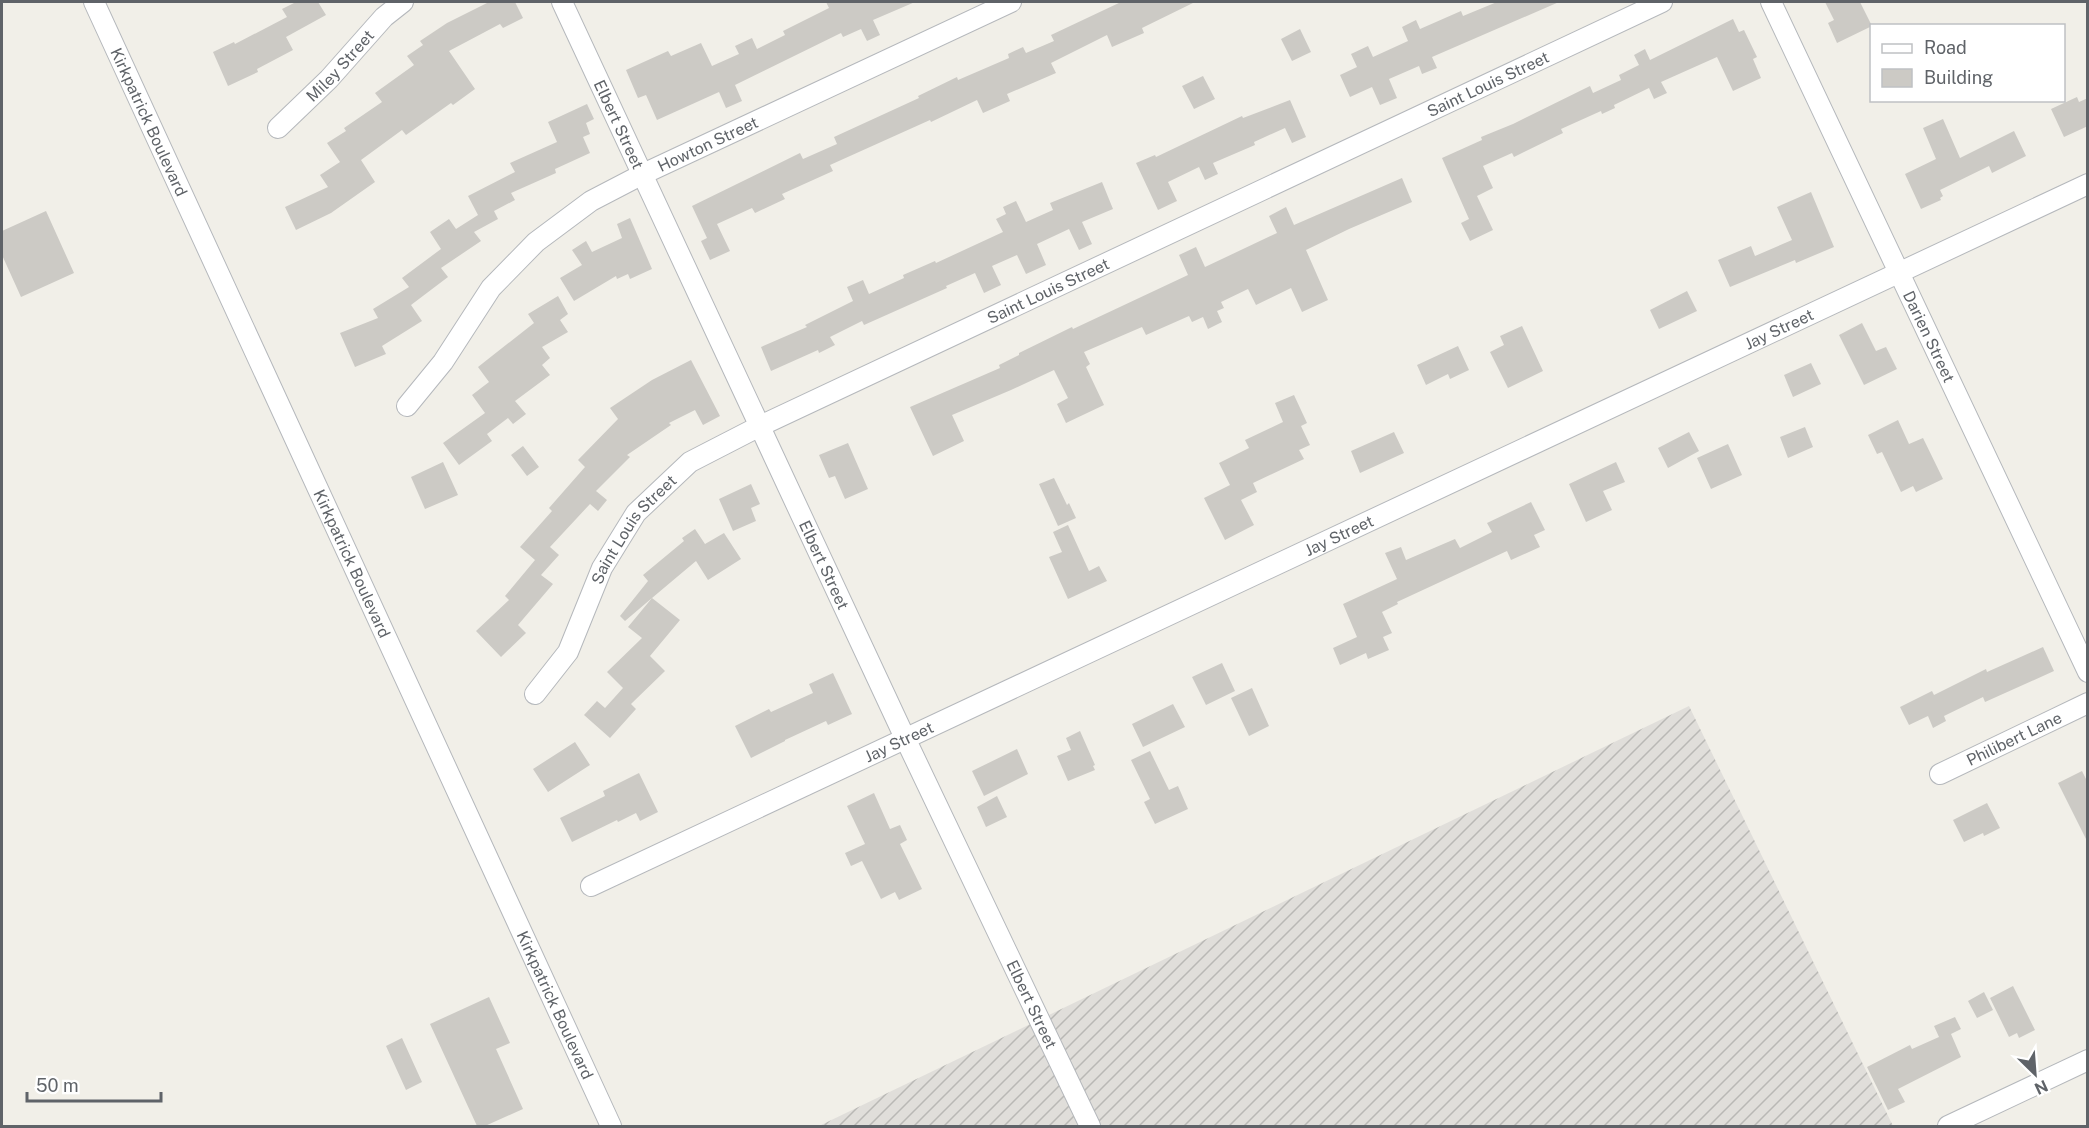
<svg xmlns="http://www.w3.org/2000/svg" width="2089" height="1128" font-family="'Public Sans',sans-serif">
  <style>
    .industrial { fill: url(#industrial-furrows) }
    .building { fill: #cccac5 }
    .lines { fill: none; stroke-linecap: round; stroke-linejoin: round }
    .minor-casing { stroke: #b5b8bc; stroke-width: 22 }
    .minor { stroke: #fff; stroke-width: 20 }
    .labels { text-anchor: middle; stroke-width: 6; stroke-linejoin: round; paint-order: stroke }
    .street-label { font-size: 16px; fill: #5f6368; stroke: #fff }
  </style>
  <defs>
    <pattern id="industrial-furrows" width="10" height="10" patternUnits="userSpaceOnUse" patternTransform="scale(1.5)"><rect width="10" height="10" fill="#e0deda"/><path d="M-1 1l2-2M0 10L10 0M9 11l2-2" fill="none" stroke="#b9b8b5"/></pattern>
  </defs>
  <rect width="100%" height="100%" fill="#f1efe8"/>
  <path class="industrial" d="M1689 706 1893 1126H819Z"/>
  <path class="building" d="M296 2H318L326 15 286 37 293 50 257 69 258 72 228 86 213 52 234 42 235 44 287 17 282 9Z
    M489 2H515L523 18 503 28 500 24 449 51 475 89 453 105 451 103 406 135 402 130 361 160 375 182 331 213 296 230 285 207 328 187 320 175 340 162 327 143 346 131 344 128 382 102 375 93 414 65 407 56 423 45 420 41 447 23Z
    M826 2H915L873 20 880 35 867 41 861 29 843 37 841 33 735 85 742 101 726 108 719 92 657 120 646 95 638 98 626 70 668 51 671 56 701 43 712 66 739 54 735 46 752 38 757 49 785 35 783 31 829 8Z
    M1121 2H1195L1142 28 1144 33 1112 47 1107 35 1051 63 1056 73 1007 94 1010 101 983 113 977 100 931 122 930 120 830 165 833 171 782 194 785 199 755 213 752 208 717 224 730 251 710 260 701 241 707 238 692 206 800 153 803 159 837 144 834 137 919 98 918 96 957 77 958 80 1009 58 1008 54 1023 47 1026 53 1054 41 1051 35Z
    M1497 2H1559L1432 57 1437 68 1422 74 1419 66 1389 79 1397 98 1380 105 1372 87 1350 97 1340 75 1357 67 1351 54 1368 46 1373 57 1408 41 1402 27 1416 20 1420 29 1461 11 1463 16Z
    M1825 2H1860L1872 26 1837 43 1828 23 1834 20Z
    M1733 19 1739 32 1744 30 1757 57 1753 59 1761 78 1733 91 1717 57 1661 82 1667 93 1654 99 1649 88 1614 105 1615 108 1602 114 1601 111 1561 129 1563 133 1514 157 1512 153 1483 166 1493 188 1477 196 1493 230 1470 241 1461 223 1469 219 1442 158 1482 140 1481 137 1513 124 1590 86 1593 93 1621 80 1619 75 1639 65 1634 55 1645 49 1650 60Z
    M1300 29 1311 52 1292 61 1281 39Z
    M1203 76 1215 99 1194 109 1182 86Z
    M2077 97 2079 102 2088 98V126L2064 137 2051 109Z
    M1290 100 1306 137 1292 143 1285 128 1254 142 1255 145 1213 163 1218 174 1205 180 1199 167 1168 182 1177 201 1158 210 1136 163 1155 155 1156 157 1242 116 1243 118Z
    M587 104 594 119 586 123 590 134 583 137 590 153 555 169 556 173 511 193 515 200 494 211 498 219 474 232 481 241 441 268 448 277 411 305 422 321 382 346 386 354 355 367 340 333 378 318 373 309 409 287 402 278 441 249 430 232 449 219 456 229 478 215 468 196 515 172 510 163 557 142 548 122Z
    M1943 119 1960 158 2014 131 2026 156 1992 173 1989 166 1940 190 1943 196 1940 198 1941 200 1921 209 1905 174 1936 159 1923 128Z
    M1402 178 1412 202 1349 229 1306 250 1328 300 1302 312 1291 288 1256 305 1248 289 1221 302 1224 308 1217 311 1222 322 1208 329 1203 317 1192 322 1189 316 1146 335 1142 327 1084 352 1090 364 1086 367 1104 405 1066 423 1057 404 1068 398 1054 370 1011 390 952 415 964 441 933 456 910 407 1000 368 999 365 1019 355V353L1072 327 1073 329 1188 275 1179 255 1196 247 1205 267 1277 233 1269 216 1286 207 1294 225Z
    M1102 182 1113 209 1082 222 1092 244 1079 250 1069 229 1037 244 1046 265 1026 274 1017 255 992 266 1001 285 984 293 975 273 946 286 947 288 864 325 862 321 830 337 835 345 819 353 818 350 771 371 761 347 807 327 805 325 853 301 847 287 863 280 869 294 904 278 903 275 935 261 936 263 1003 232 996 219 1006 214 1003 207 1016 201 1026 222 1053 210 1050 203Z
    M1811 192 1834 247 1796 263 1795 260 1730 287 1718 260 1751 246 1755 256 1792 240 1777 207Z
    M46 211 74 273 21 297 2 255V231Z
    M630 218 652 269 630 279 628 274 617 279 616 276 574 301 560 278 582 265 572 250 586 241 592 252 622 238 617 224Z
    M1687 291 1697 311 1659 329 1650 310Z
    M558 296 568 314 560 320 568 332 542 347 550 358 542 365 550 375 515 401 526 414 513 424 508 418 487 434 492 441 459 465 443 443 485 413 472 395 489 382 478 367 534 323 528 314Z
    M1862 323 1876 351 1886 347 1897 369 1864 385 1839 335Z
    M1522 326 1543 371 1508 388 1490 352 1504 345 1500 336Z
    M1458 346 1469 370 1450 379 1448 374 1426 385 1417 365Z
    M691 360 720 416 703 425 695 410 669 423 671 425 627 455 630 457 596 491 607 500 598 511 590 504 550 547 559 555 541 575 553 584 518 625 526 633 501 657 476 631 509 600 505 596 535 560 520 547 552 511 549 508 585 467 578 460 618 419 610 408 652 380Z
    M1811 363 1821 384 1793 397 1784 375Z
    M1294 395 1307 423 1301 426 1310 445 1299 450 1304 459 1253 483 1257 492 1241 500 1254 525 1225 540 1204 498 1230 485 1219 463 1249 448 1245 440 1283 422 1275 403Z
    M1898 420 1909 444 1923 438 1943 479 1916 492 1913 486 1901 492 1882 452 1877 454 1868 435Z
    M1805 427 1813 447 1788 458 1780 437Z
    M1394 432 1404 453 1360 473 1351 451Z
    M1689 432 1699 451 1668 468 1658 448Z
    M848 443 868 489 845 499 835 476 829 478 819 455Z
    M1728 444 1742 475 1711 489 1697 458Z
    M523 446 539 467 527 476 511 455Z
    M443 462 458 495 425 509 411 477Z
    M1616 462 1625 482 1603 491 1612 510 1586 522 1569 484Z
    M1054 478 1067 505 1069 503 1076 518 1058 526 1039 484Z
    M751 484 760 504 751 508 756 521 733 531 719 499Z
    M1531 502 1545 530 1534 535 1540 547 1511 560 1507 551 1397 602 1398 604 1382 612 1392 633 1383 637 1389 650 1368 659 1366 653 1340 665 1333 648 1357 637 1343 604 1397 579 1385 553 1401 547 1406 560 1455 539 1460 548 1492 532 1487 523Z
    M1068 525 1089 571 1099 566 1107 581 1068 599 1049 557 1062 552 1053 532Z
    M695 529 705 544 724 533 741 559 708 580 696 561 652 598 680 620 650 656 665 671 631 704 636 709 610 738 584 715 597 701 605 708 623 688 607 672 642 638 628 627 652 598 625 621 620 616 648 581 643 575 684 541 682 538Z
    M2043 647 2054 671 1985 702 1983 697 1944 716 1946 721 1933 728 1928 716 1909 725 1900 707 1932 691 1934 695 1986 669 1987 672Z
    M1222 663 1235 691 1206 705 1192 677Z
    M833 673 852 714 828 725 826 721 785 740V741L751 758 735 726 769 709 771 712 813 693 809 684Z
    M1252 688 1269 726 1249 736 1231 698Z
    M1173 704 1185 727 1143 747 1132 724Z
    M1080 731 1095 765 1093 766 1095 770 1068 781 1057 756 1071 750 1066 738Z
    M575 742 590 765 548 792 533 769Z
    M1017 749 1028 774 984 796 972 771Z
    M1150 751 1169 790 1178 786 1188 809 1155 824 1144 802 1150 799 1131 760Z
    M2082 771 2088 783V843L2058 783Z
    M639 773 658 812 640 821 636 813 618 822 617 820 572 842 560 818 605 796 603 791Z
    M874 793 890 829 900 825 907 840 900 844 922 889 899 900 895 892 881 899 862 861 851 866 845 853 865 844 847 806Z
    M997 796 1007 817 986 827 977 807Z
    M1987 803 2000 828 1984 836 1983 833 1964 842 1953 820Z
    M2013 986 2035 1030 2019 1038 2017 1033 2009 1037 1990 998Z
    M1984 992 1993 1010 1977 1018 1968 1001Z
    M489 997 510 1043 496 1049 523 1109 485 1126H477L430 1024Z
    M1955 1017 1961 1029 1951 1034 1961 1057 1898 1089 1905 1102 1888 1110 1867 1067 1910 1045 1912 1049 1939 1037 1934 1026Z
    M402 1038 422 1082 406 1090 386 1046Z"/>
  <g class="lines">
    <g class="minor-casing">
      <g id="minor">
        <path id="s1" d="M94 2 611 1126"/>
        <path id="s2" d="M562 2 905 738 1090 1126"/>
        <path id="s3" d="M1771 2 2088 672"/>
        <path id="s4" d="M278 128 329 79 384 17 403 2"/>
        <path id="s5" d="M407 406 443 362 491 288 536 242 591 201 641 175 1011 2"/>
        <path id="s6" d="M535 694 568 652 602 568 636 513 690 462 760 426 1662 2"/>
        <path id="s7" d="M1940 774 2088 703"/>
        <path id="s8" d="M591 886 2088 184"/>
        <path d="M1948 1126 2088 1060"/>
      </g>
    </g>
    <use href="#minor" class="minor"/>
  </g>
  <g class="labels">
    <g class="street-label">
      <text dy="6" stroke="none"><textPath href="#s4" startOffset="88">Miley Street</textPath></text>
      <text dy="6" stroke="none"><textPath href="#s6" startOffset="1166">Saint Louis Street</textPath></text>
      <text dy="6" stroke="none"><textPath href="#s1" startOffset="132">Kirkpatrick Boulevard</textPath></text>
      <text dy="6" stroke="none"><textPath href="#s2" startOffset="135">Elbert Street</textPath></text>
      <text dy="6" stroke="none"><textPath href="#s5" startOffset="408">Howton Street</textPath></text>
      <text dy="6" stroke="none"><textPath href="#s6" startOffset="680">Saint Louis Street</textPath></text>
      <text dy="6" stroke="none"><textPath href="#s8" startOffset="1312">Jay Street</textPath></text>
      <text dy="6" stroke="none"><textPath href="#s3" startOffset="370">Darien Street</textPath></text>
      <text dy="6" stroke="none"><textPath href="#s6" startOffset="194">Saint Louis Street</textPath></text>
      <text dy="6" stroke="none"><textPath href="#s8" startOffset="826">Jay Street</textPath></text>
      <text dy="6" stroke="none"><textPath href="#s1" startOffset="618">Kirkpatrick Boulevard</textPath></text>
      <text dy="6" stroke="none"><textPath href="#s2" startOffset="621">Elbert Street</textPath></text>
      <text dy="6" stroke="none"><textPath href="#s7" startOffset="82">Philibert Lane</textPath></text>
      <text dy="6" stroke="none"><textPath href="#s8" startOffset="340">Jay Street</textPath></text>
      <text dy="6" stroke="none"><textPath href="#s2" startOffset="1107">Elbert Street</textPath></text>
      <text dy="6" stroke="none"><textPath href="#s1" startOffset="1104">Kirkpatrick Boulevard</textPath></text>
    </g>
  </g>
  <rect width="2089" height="1128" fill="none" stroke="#5f6368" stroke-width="6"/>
  <rect x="1870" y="24" width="195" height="78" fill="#ffffff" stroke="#bfc1c3" stroke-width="1.5"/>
  <rect x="1882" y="44" width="30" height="9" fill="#ffffff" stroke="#bfc1c3" stroke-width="1.5"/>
  <text x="1924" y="54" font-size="18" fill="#5f6368">Road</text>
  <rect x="1882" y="69" width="30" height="18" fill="#cccac5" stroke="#bfc1c3" stroke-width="1.5"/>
  <text x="1924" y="84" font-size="18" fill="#5f6368">Building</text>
  <g transform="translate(2035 1074) rotate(155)" stroke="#ffffff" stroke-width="4.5" paint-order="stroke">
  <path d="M0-4.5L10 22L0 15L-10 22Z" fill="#5f6368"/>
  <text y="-9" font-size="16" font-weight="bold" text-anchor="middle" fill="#5f6368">N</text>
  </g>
  <path d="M27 1092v9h134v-9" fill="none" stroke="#5f6368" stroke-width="3"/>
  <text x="36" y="1092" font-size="18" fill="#5f6368" stroke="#ffffff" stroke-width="4.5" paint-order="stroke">50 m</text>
</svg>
